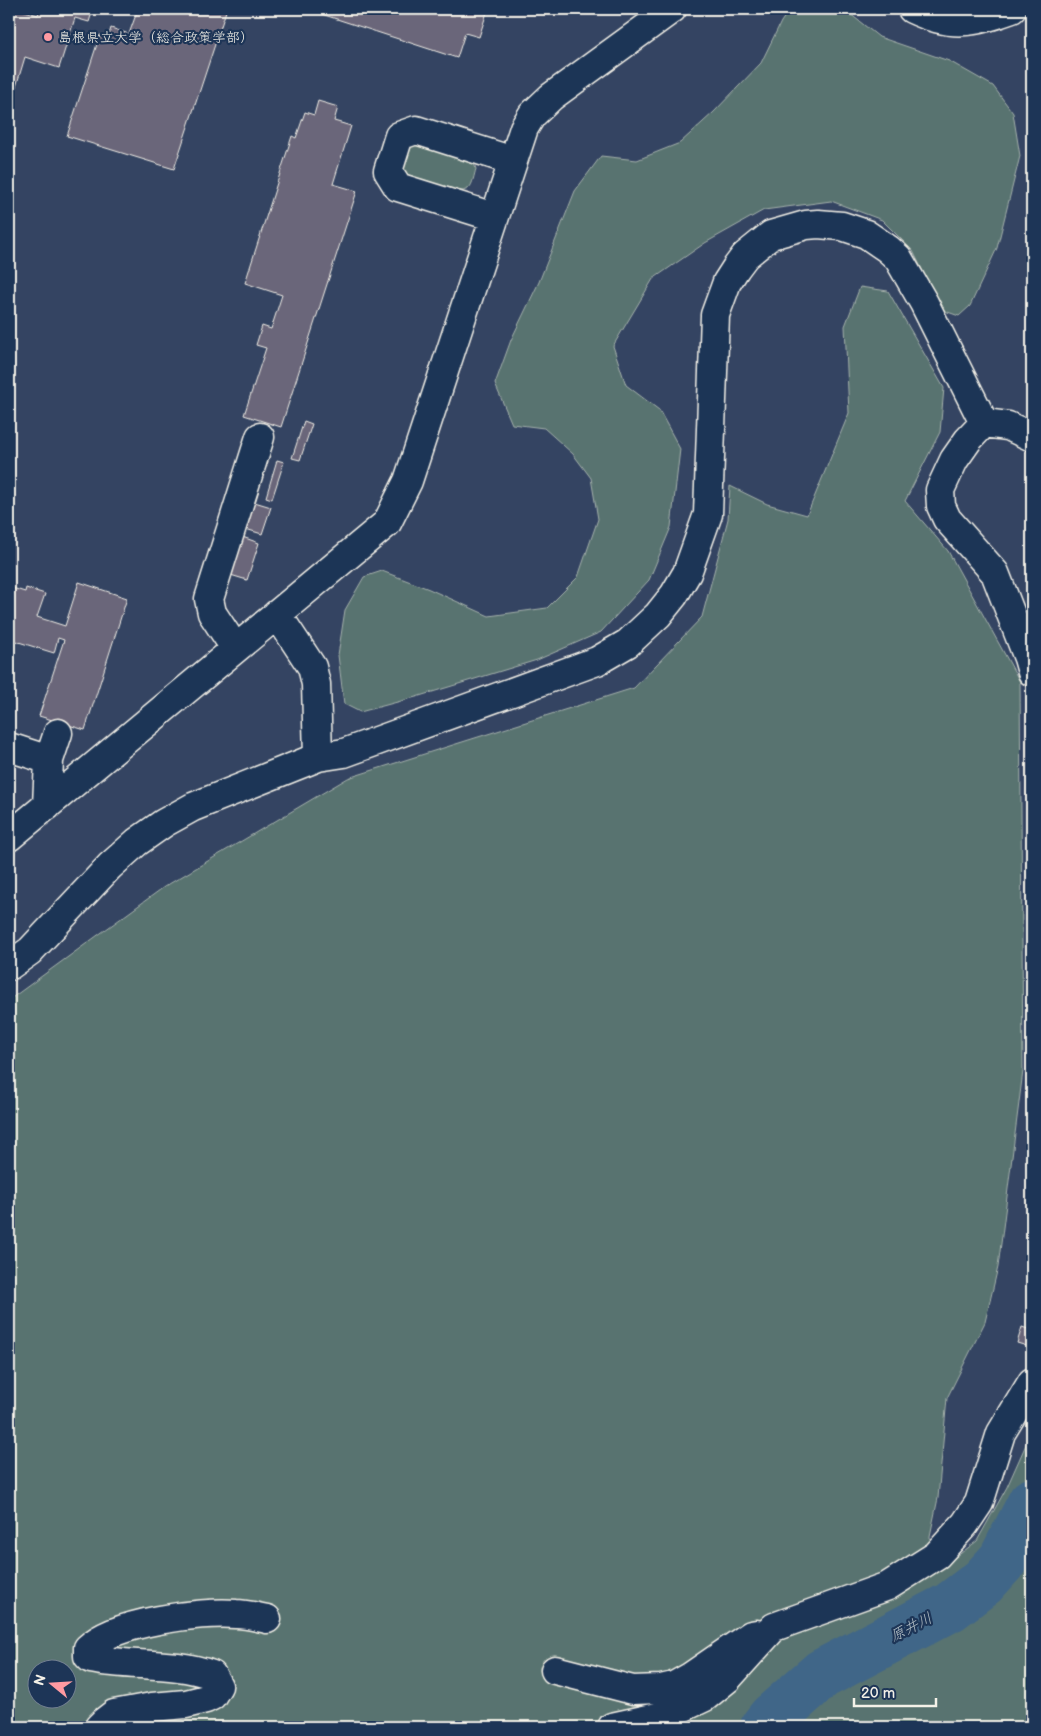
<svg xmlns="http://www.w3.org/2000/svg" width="1041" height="1736" font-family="'Balsamiq Sans','Klee One',sans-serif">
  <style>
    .green { fill: #587370; stroke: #a6b2ac; fill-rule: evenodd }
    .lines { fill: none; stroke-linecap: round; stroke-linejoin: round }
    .river { stroke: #406688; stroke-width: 50 }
    .building { fill: #6b667a; stroke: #f4f1e8 }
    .minor-casing { stroke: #f4f1e8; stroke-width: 31 }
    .minor { stroke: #1d3557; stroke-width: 28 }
    .poi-dot { fill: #ff9aa2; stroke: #1d3557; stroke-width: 2 }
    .labels { text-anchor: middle; stroke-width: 4.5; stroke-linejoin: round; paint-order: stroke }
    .poi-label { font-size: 14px; fill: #f4f1e8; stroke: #1d3557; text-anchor: start }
    .water-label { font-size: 15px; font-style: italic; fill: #b5c0c6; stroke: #1d3557 }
  </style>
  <rect width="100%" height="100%" fill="#344462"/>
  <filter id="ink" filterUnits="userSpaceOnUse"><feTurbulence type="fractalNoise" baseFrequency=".02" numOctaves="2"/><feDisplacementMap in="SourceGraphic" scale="10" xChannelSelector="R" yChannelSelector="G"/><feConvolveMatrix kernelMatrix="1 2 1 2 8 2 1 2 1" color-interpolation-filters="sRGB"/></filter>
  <g filter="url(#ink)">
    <path class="green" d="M790 9H844L879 37 949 61 993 86 1013 113 1020 156 997 248 970 306 959 316 942 310 913 251 882 220 831 201 764 210 705 243 653 279 613 346 626 385 659 410 680 449 671 527 649 580 601 632 537 660 416 697 360 712 344 704 338 655 345 610 364 577 382 571 429 589 489 616 547 608 578 577 598 519 591 478 573 454 544 428 512 424 495 384 511 340 539 282 575 191 601 156 637 160 680 143 714 112 761 63 781 22Z
      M412 143 473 161 476 169C474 175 473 184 469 188 458 199 411 179 401 171L408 146Z
      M860 287 888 291 944 388 940 432 905 501 948 551 1020 682 1023 1071 998 1267 985 1322 947 1398 938 1498 930 1536 932 1575 977 1541 1007 1487 1032 1431V1727H9V1000L164 887 348 778 634 688 702 617 728 519 730 486 767 504 807 515 849 413 845 326ZM38 1668H68V1698H38Z"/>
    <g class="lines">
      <path class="river" d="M765 1727 772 1718 822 1674 950 1607 983 1582 1003 1560 1032 1503"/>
    </g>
    <path class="building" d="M9 9H18L38 15 40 9H93L89 22 75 18 59 68 25 57 9 110Z
      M138 9H220L226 11 174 169 67 136 100 35 108 38 111 28 129 34Z
      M306 9H488L479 37 465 33 457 58Z
      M318 101 338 107 334 121 351 126 333 184 357 191 281 427 244 415 266 348 256 345 262 326 271 329 282 295 245 283 292 136 296 138 305 112 314 115Z
      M304 421 312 424 300 460 292 458Z
      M277 460 284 462 272 499 266 497Z
      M248 500 271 507 262 534 239 527Z
      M237 535 259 543 247 580 224 573Z
      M79 582 127 598 85 730 39 716 64 640 58 638 54 653 9 639V587L25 592 26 588 45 594 37 617 65 626Z
      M1022 1327 1031 1330 1027 1346 1017 1343Z"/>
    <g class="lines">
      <g class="minor-casing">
        <path id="minor" d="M912 9C952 28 973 23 1012 9
          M494 217 398 187 388 171 399 136 416 130 513 161
          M984 423 968 440 954 460 940 490 941 506 947 519 995 573 1028 658 1032 672
          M984 423 1008 426 1032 437
          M277 614 312 667 316 684 318 757
          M235 648 212 613 209 599 260 437
          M9 747 49 760
          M47 806 49 760 58 733
          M9 837 387 523 408 481 524 128 532 115 551 97 672 9
          M9 966 30 951 110 866 137 842 164 823 193 807 318 757 344 753 597 661 628 643 658 615 674 595 687 573 708 514 715 315 727 282 736 268 745 256 771 235 806 225 818 224 842 226 866 234 888 249 898 258 924 303 984 423
          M555 1670 633 1690 661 1689 674 1686 690 1677 751 1635 757 1634
          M99 1727 105 1721 114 1714 152 1707 186 1704 206 1699 212 1696 218 1686 212 1675C174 1661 130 1667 91 1659L88 1656V1648C114 1622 200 1611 236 1614 246 1614 257 1617 267 1619
          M612 1727 667 1715 705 1697 727 1679 774 1627 888 1586 937 1555 965 1524 979 1503 1001 1433 1032 1382"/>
      </g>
      <use href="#minor" class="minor"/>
    </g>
  </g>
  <circle class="poi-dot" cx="48" cy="37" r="5"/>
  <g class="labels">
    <g class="poi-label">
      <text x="58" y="42">島根県立大学（総合政策学部）</text>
    </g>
    <g class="water-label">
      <text transform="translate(911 1627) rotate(-27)" y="5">原井川</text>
    </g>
  </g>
  <rect width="1041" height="1736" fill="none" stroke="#1d3557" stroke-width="30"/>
  <rect x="15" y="15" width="1011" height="1706" fill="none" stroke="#f4f1e8" stroke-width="2" filter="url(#ink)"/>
  <g transform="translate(52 1684) rotate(288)"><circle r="24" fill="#1d3557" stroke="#738091"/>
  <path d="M0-4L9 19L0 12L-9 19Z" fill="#ff9aa2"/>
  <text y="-8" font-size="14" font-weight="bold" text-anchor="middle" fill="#f4f1e8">N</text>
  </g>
  <path d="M854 1698v8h82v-8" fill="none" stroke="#f4f1e8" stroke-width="2.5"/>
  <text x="861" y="1698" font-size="15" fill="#f4f1e8" stroke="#1d3557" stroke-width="4" paint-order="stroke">20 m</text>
</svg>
